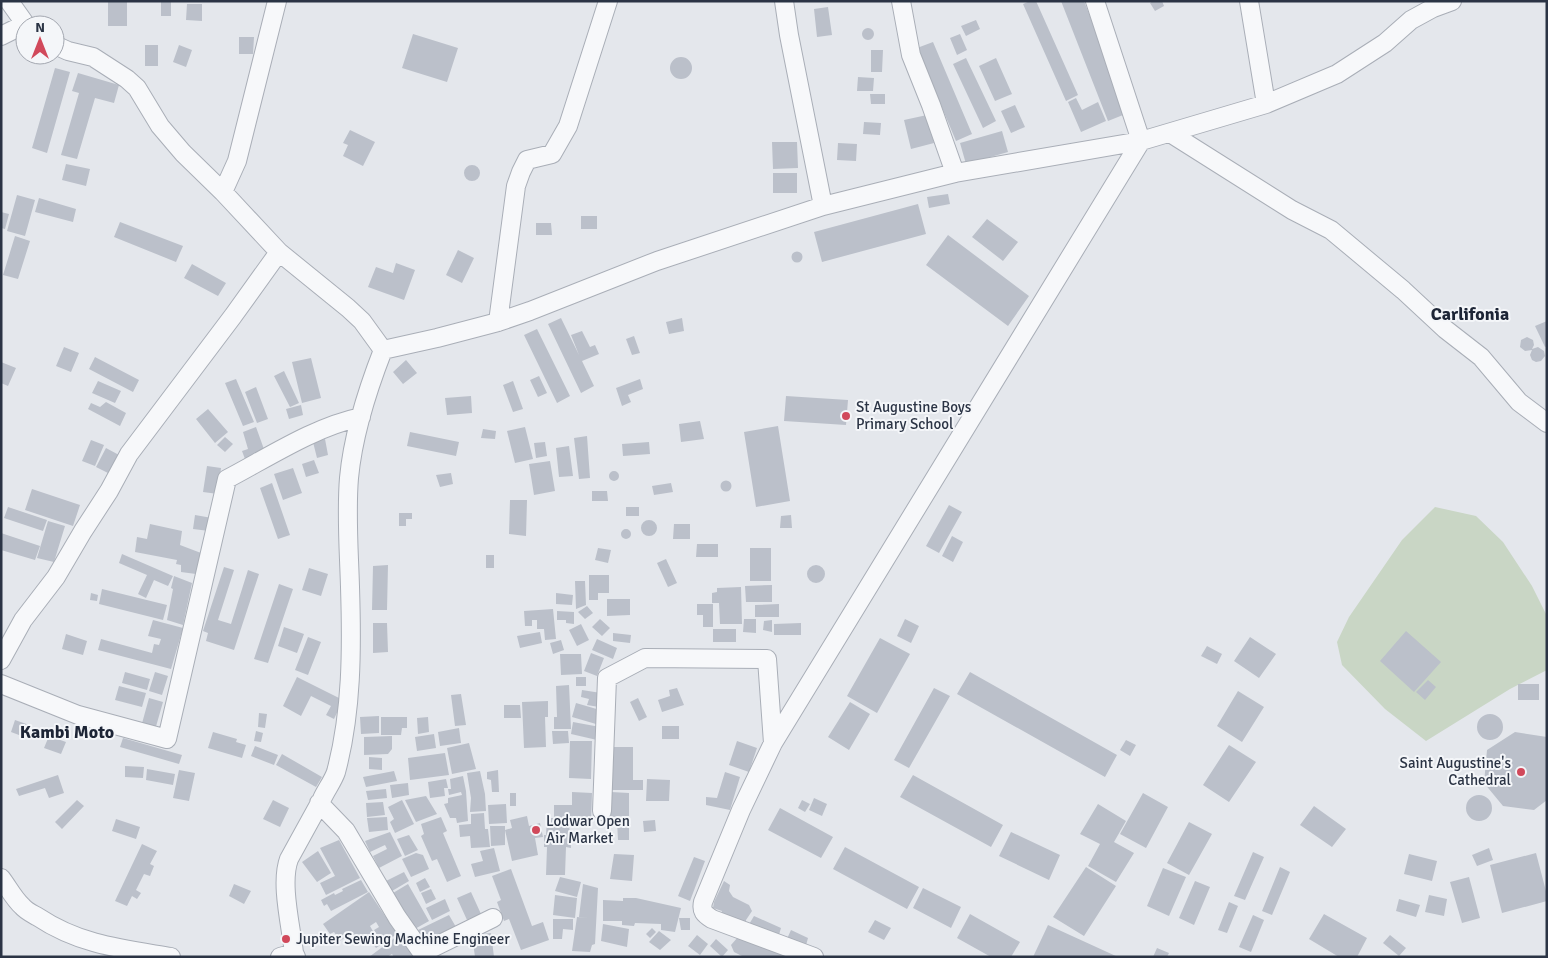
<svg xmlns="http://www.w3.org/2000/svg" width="1548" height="958" font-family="Signika,sans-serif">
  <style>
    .green { fill: #c9d6c5 }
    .building { fill: #bbc0ca }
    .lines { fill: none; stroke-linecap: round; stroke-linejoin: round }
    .minor-casing { stroke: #a9aeb7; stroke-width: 20 }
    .minor { stroke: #f7f8fa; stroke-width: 18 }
    .poi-dot { fill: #d1495b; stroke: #f4f6f9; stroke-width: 2 }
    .labels { text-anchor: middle; stroke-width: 4; stroke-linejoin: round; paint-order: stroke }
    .poi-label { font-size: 15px; fill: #2b3445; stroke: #f4f6f9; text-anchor: start }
    .quarter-label { font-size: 18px; font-weight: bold; fill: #1d2536; stroke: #f4f6f9 }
  </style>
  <rect width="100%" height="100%" fill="#e4e7ec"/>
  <path class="green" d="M1435 507 1476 516 1503 542 1532 586 1547 616V670L1510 689 1426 741 1385 709 1342 665 1337 642 1349 617 1402 540Z"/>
  <path class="building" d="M108 1H127V26H108Z
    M161 1H171V16H161Z
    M1030 1H1036L1078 95 1066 101 1023 4Z
    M1061 1H1084L1128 113 1108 121Z
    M1153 1H1162L1164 6 1155 11 1150 3Z
    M187 4H202V21L186 20Z
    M828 7 832 35 817 37 814 9Z
    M976 20 980 29 966 36 961 26Z
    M862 34a6 6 0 1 1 12 0a6 6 0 1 1-12 0Z
    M413 34 458 48 447 82 402 68Z
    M960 34 967 50 957 55 950 38Z
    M239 37H254L253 54H239Z
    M933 42 972 134 956 141 917 48Z
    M145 45H158V66H145Z
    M179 45 192 50 186 67 173 62Z
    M871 50H883L882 72H871Z
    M670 68a11 11 0 1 1 22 0a11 11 0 1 1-22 0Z
    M966 58 996 121 983 128 953 64Z
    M996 58 1012 94 995 101 979 66Z
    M55 68 70 72 47 153 32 148Z
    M78 73 119 85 114 103 95 98 77 159 61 155 79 93 72 91Z
    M858 77 874 78 873 91H857Z
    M870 94H885V104H871Z
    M1076 98 1082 110 1098 102 1106 121 1081 132 1068 102Z
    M1015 105 1025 127 1011 133 1001 111Z
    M927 115 934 143 911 149 904 120Z
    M864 122 881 123 880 135 863 134Z
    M350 130 375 142 363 166 343 156 348 145 343 143Z
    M1002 131 1008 152 966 164 960 143Z
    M772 142H797L798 168 773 169Z
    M838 143 857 144 856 161 837 160Z
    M66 164 90 169 86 186 62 180Z
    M464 173a8 8 0 1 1 16 0a8 8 0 1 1-16 0Z
    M773 173H797V193H773Z
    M948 194 950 204 929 208 927 197Z
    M17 195 35 200 25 236 7 231Z
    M39 198 76 209 73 222 35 212Z
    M918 204 926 234 822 262 814 232Z
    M1 212 9 214 5 229 1 228Z
    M581 216H597V229H581Z
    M987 219 1018 242 1003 261 972 237Z
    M120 222 183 246 176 262 114 237Z
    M536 223H551L552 235H536Z
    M948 235 1029 296 1008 326 926 265Z
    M15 236 30 241 18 279 3 275Z
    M458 250 474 258 462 283 446 275Z
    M791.5 257a5.5 5.5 0 1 1 11 0a5.5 5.5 0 1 1-11 0Z
    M396 263 415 270 404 300 368 287 376 267 393 273Z
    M192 264 226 283 218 296 184 278Z
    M561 318 579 355 571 335 582 331 590 347 595 345 599 354 582 361 594 386 581 393 548 324Z
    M682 318 684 331 669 334 666 322Z
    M1547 321V346L1545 347 1535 326Z
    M537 329 570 396 557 403 524 335Z
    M634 336 640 353 632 355 626 339Z
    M1527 337 1533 340 1534 345 1532 349 1538 347 1544 351 1545 356 1541 361 1536 362 1532 360 1530 355 1532 350 1525 351 1520 347 1521 340Z
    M64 347 79 353 71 372 56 366Z
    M95 357 139 380 133 392 89 369Z
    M311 358 321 398 302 403 292 362Z
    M406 360 417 373 403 384 393 372Z
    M1 362 16 368 8 386 1 383Z
    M284 371 299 403 290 407 274 376Z
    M539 376 547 393 538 397 530 380Z
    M236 379 254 422 243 426 225 383Z
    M640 379 643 389 628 395 631 402 622 406 616 388Z
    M98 381 121 391 115 403 92 393Z
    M513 381 523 409 513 412 503 385Z
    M256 387 268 419 257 423 245 392Z
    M471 396 472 413 447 415 445 398Z
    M786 396 848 400 846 425 784 421Z
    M106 402 126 413 120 426 88 409 91 403 100 407Z
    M301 405 303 415 289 419 286 409Z
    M208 409 228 432 215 443 196 419Z
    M700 421 704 439 681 442 679 424Z
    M778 426 790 501 756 507 744 432Z
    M256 427 265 452 245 459 242 451 248 449 243 432Z
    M525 427 533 459 515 463 507 431Z
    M483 429 496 431 495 439 481 438Z
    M410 432 459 442 456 456 407 446Z
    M587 436 590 478 579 479 574 438Z
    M225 437 233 444 225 452 217 445Z
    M325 439 328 455 317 458 313 442Z
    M91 440 104 445 95 466 82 461Z
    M545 442 547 456 536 458 534 443Z
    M649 442 650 454 623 456 622 444Z
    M569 446 573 476 559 477 556 448Z
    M106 448 119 455 110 474 96 467Z
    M314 460 319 473 306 477 302 464Z
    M550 461 555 491 534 495 529 464Z
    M207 466 221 468 218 494 203 492Z
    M293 468 302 493 283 500 274 474Z
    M609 476a5 5 0 1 1 10 0a5 5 0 1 1-10 0Z
    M451 473 453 484 440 487 436 475Z
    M720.5 486a5.5 5.5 0 1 1 11 0a5.5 5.5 0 1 1-11 0Z
    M272 483 290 535 278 539 260 488Z
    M671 483 673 492 654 495 652 486Z
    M32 489 80 505 73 526 25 510Z
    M592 491H607L608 501H592Z
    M510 500H527L526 536 509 534Z
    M949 505 962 512 939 553 926 546Z
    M8 507 47 520 43 531 4 518Z
    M626 507H639V516H626Z
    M399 513H412V519H406V526H399Z
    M195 515 212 518 209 531 193 529Z
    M791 515 792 528H780L781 516Z
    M641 528a8 8 0 1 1 16 0a8 8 0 1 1-16 0Z
    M48 521 65 526 54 562 37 558Z
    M150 524 182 531 180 545 201 553 196 574 181 572V565L176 564 177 560 135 552 137 537 147 539Z
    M674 524H690V539H673Z
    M621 534a5 5 0 1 1 10 0a5 5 0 1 1-10 0Z
    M1 533 40 546 35 560 1 550Z
    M952 536 963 542 953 562 942 556Z
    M697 544H718V557H696Z
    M598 548 611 550 608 563 595 560Z
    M750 548H771V581H750Z
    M122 554 173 576 168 586 154 580 146 598 138 594 147 575 119 563Z
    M486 555H494V568H486Z
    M666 559 677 583 668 587 657 563Z
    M807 574a9 9 0 1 1 18 0a9 9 0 1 1-18 0Z
    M388 565 387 610H372L373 566Z
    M224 567 234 570 218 620 231 624 248 570 259 574 234 650 206 641 208 633 203 631Z
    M309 568 328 574 321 596 302 590Z
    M589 575H609V593H598V600H589Z
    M174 576 192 583 183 625 167 620 173 589 171 588Z
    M575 581H585L586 605 576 609Z
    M279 584 293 589 268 663 254 659Z
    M772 585V602H746L745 586Z
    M741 587 742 624H720L719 603H712V593L717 592V588Z
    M102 589 167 605 163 620 99 604Z
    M91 593 98 595 97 601 90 600Z
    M556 593 573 595 572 605 556 604Z
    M607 599H630V615L607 616Z
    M697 604H713V627H703V615H697Z
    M779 604V617H755V605Z
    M587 606 593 613 585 619 578 612Z
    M553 609 556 639 545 640 544 629H537V620H532V626H525L524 611Z
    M557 611 574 612V624L566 623V620H557Z
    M600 619 610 628 602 636 592 627Z
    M744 619H756V633L743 632Z
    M905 619 919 626 911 643 897 636Z
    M153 620 183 628 171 669 98 650 101 639 152 653 154 644 159 645 161 639 148 636Z
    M772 620V632L763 630 764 621Z
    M373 623H387L388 652 373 653Z
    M801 623V635H774V624Z
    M581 624 589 640 577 646 569 630Z
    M284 627 304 634 297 653 278 646Z
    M713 629H736V642H713Z
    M1406 631 1441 662 1414 692 1380 661Z
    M540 632 542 643 520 648 517 636Z
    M613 633 631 635 630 643 613 641Z
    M66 634 87 641 83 655 62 649Z
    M308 637 321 642 308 675 295 670Z
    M1250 637 1276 654 1259 678 1234 661Z
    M880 638 910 654 877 713 847 696Z
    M597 639 617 648 613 659 592 650Z
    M561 640 564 650 553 654 550 643Z
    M1207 646 1222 654 1217 664 1201 656Z
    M591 653 604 658 597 676 584 671Z
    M560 654H581L582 674 561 675Z
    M125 672 150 679 147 690 122 683Z
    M155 672 168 676 162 695 149 691Z
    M970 672 1117 755 1105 777 957 694Z
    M297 677 343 700 334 719 326 715 331 706 311 696 301 716 283 706Z
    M576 677H586V686H576Z
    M1428 680 1436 687 1425 700 1416 692Z
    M1518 684H1539V700H1518Z
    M569 685 571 729H554V717H557L556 686Z
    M119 686 146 693 142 707 115 700Z
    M677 688 684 705 662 712 658 700 670 696 669 690Z
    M934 688 950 696 909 768 894 760Z
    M582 690 601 693 599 707 587 705 589 699 581 697Z
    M1238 691 1264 707 1242 742 1217 726Z
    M461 694 466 725 455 726 451 695Z
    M149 698 163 702 155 730 141 727Z
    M638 698 647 717 639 721 630 702Z
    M548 701V717H545L546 747 524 748 522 702Z
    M850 702 870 714 849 750 828 737Z
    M576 703 600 710 596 724 572 717Z
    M504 705H520L521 718H504Z
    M259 713 267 714 265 728 258 727Z
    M1477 727a13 13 0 1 1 26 0a13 13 0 1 1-26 0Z
    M379 716V733L361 734 360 717Z
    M381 717H407V728H402L401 735H381Z
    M428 717 429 732 418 734 417 718Z
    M15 720 32 726 27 738 11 732Z
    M573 722 600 727 597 740 571 734Z
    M662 726H679V739H662Z
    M459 728 461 743 440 746 438 732Z
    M256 731 263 733 261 742 254 741Z
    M552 731H568L569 743 553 744Z
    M213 732 237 739 236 742 246 745 242 758 208 748Z
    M1515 732 1547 737V800L1534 810 1503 806 1484 783 1487 750Z
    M434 734 436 748 417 751 415 737Z
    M49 736 66 742 61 754 44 748Z
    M392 736V749L388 754 364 755V737Z
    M123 738 182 755 179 764 120 747Z
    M1126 740 1136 745 1130 756 1120 750Z
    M570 741H592L591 779 569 778Z
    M737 741 757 748 749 772 729 765Z
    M469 743 476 769 452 774 447 748Z
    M1229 745 1256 762 1229 802 1203 785Z
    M255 746 278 755 274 765 251 756Z
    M610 747H633V780H643V790H610Z
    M445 753 449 775 410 780 408 758Z
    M282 754 322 777 316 787 276 765Z
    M369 757 382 758V770L369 769Z
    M125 766 144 767 143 778 125 777Z
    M147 769 175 774 173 785 146 780Z
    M179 770 195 773 189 801 173 798Z
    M498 770 499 792H492L491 780 487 779V772Z
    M394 771 397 781 366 787 363 777Z
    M480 771 485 794 486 811 470 812 471 798 467 773Z
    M725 772 740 777 730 810 706 805V797L717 798Z
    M58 775 64 793 49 798 45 788 19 796 16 789Z
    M913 775 1003 825 991 847 900 797Z
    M463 776 466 791 468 821 457 823 456 818H450L444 804 448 803V798L462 795 461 792 449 795 448 789H451L450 779Z
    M446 779 448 788H444L445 796 430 798 428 782Z
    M647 779 670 780 669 801H646Z
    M408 783 409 795 392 798 390 785Z
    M386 789 387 798 368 800 366 791Z
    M572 792 592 793 591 824 569 823 571 848 566 847 565 875H546L547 847H544V835H546L547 818H554V805H572Z
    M611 792 629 793V816L611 817Z
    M510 793H516V806H510Z
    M1143 793 1168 807 1146 848 1120 834Z
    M1466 808a13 13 0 1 1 26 0a13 13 0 1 1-26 0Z
    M426 796 437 814 416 822 405 800Z
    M814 798 827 804 822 816 809 810Z
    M77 800 84 806 62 829 55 822Z
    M273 800 289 808 280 827 263 819Z
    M402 800 414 824 395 833 390 822 394 819 388 807Z
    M802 800 810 804 805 812 798 808Z
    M383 802 385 815 367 817 366 803Z
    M506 804 507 823 489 824 488 805Z
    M1098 804 1126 821 1114 842 1134 853 1116 882 1088 866 1100 844 1080 834Z
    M1314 806 1346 829 1332 847 1300 825Z
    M780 808 833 837 821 858 768 830Z
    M484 813 485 829H488L490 847 471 848 470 836 460 837 459 825 471 824V814Z
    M527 816 529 826 540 823 543 837 535 838 538 855 512 861 505 830 512 828 510 820Z
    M387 817 388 830 369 832 367 818Z
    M441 817 447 831 443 833 461 876 447 882 437 859 432 861 421 836 424 834 421 824Z
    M116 819 140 827 136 839 112 831Z
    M655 820 656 831 644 832 643 821Z
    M617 821H629V840H618Z
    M1189 822 1212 834 1189 875 1167 863Z
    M490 826H505V845L491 846Z
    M390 832 402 856 379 868 373 856 387 849 385 845 370 852 365 841Z
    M1011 832 1060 855 1049 880 999 856Z
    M409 835 418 850 405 856 397 839Z
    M339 840 360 878 326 895 320 883 335 876 320 848Z
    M142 844 157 851 150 864 154 866 150 876 144 874 136 890 141 893 137 899 132 896 127 906 115 901Z
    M845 847 919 887 907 909 833 869Z
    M494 848 500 871 475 877 471 864 483 861 480 851Z
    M1489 848 1493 860 1477 866 1472 855Z
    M318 851 331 873 317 882 302 862Z
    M1253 852 1264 857 1245 900 1234 896Z
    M416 853 423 855 429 869 411 877 402 859Z
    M1536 853 1547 895V901L1502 913 1490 865Z
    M614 854 634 855 632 881 610 879Z
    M1409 854 1437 861 1432 881 1404 874Z
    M694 857 705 861 690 901 678 896Z
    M1086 867 1116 886 1084 936 1053 917Z
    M1280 867 1290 872 1272 915 1262 911Z
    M1163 868 1186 877 1169 916 1147 906Z
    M511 869 532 926 543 922 549 940 521 950 509 919 504 921 497 902 501 900 492 876Z
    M404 872 409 881 392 891 386 881Z
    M560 877 581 882 577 897 555 891Z
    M1469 877 1480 918 1462 923 1450 882Z
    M425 878 430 887 420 892 416 883Z
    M361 880 368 892 331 911 327 904 324 906 321 900 334 893 335 895 343 891 342 889Z
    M724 881 730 885 729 891 733 897 749 905 752 911 746 920V924L721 914 722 911 713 908 714 902Z
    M1195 881 1210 887 1194 925 1179 918Z
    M234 884 251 891 244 904 229 896Z
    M408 884 429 921 413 930 393 893Z
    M583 884 598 888 595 944 592 945 590 952 572 951 577 917 588 918 579 917Z
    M923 888 961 907 951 928 913 908Z
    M431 889 436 899 426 904 421 893Z
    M369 892 397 934 376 948 370 940 377 935 374 930 379 927 376 922 370 926 374 933 359 943 352 933 340 941 334 932 330 934 323 924Z
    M471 892 481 914 467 920 457 898Z
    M555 895 577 898 575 918 553 915Z
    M1429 895 1447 899 1444 916 1425 912Z
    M623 898H636L681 908 675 932 661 930V924L635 923 634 926 622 925V921H603V900L623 901Z
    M445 899 450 911 432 920 426 908Z
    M1399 899 1420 905 1416 917 1396 911Z
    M1229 902 1238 906 1227 933 1218 930Z
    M970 914 1020 942 1011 957H991L957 938Z
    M1324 914 1367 938 1357 957H1339L1309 939Z
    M449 915 456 927 425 944 418 930Z
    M1253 915 1264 920 1251 952 1239 947Z
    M754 916 781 928 778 938 748 926Z
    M679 918H690V930H681Z
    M553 919H573V930L563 929 562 939H553Z
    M875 920 891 928 884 940 868 932Z
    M603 924 629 929 627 947 601 941Z
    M1048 925 1118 957H1033Z
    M652 928 656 932 650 938 646 934Z
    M791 930 808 938 805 949 786 941Z
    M659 931 671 940 660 950 649 942Z
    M491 933 494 957H475L472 935Z
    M400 934 417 957H394L392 954 387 957H369Z
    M697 935 708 944 700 955 688 946Z
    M1390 935 1406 948 1399 956 1383 943Z
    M738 937 754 944 786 957H744L734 952 731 945Z
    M716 939 728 950 722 957 710 946Z
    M1157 948 1169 953 1167 957H1153Z"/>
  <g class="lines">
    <g class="minor-casing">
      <path id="minor" d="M9 1 26 25
        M784 1 789 35 823 206
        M901 1 911 55 931 105 955 173
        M1249 1 1266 104
        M1 36 25 24
        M55 45 68 51 93 57 127 79 137 88 160 126 183 153 223 192 279 252 348 308 362 321 383 350C367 391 353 434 349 478 346 514 349 551 350 587 352 649 352 712 336 772 333 781 326 790 322 799 311 819 300 839 289 859 280 883 291 926 294 953L296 957
        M1170 133 1292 210 1331 230 1403 290 1445 329 1481 357 1519 402 1547 423
        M223 192 237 161 277 1
        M498 322 516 186 521 172 527 160 552 154 568 126 608 1
        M383 350 437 338 498 322 530 311 657 261 823 206 955 173 1141 141 1266 104 1337 74 1385 43 1411 20 1433 8 1452 1
        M1 660 23 620 56 577 83 531 109 491 129 454 233 316 279 252
        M1 684 78 715 167 739 227 479C269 457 314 427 361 417
        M319 803 346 831 397 917 425 957
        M602 811 607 678 645 658 767 659 773 743
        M1 878C8 887 14 899 22 906 26 911 33 914 38 917 80 945 123 949 171 957
        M422 953 493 918
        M280 957 294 953
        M814 957 712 919C704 914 701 911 703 902L741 810 773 743 1141 141 1095 1"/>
    </g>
    <use href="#minor" class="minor"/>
  </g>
  <g class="poi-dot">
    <circle cx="846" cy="416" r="5"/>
    <circle cx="1521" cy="772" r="5"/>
    <circle cx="536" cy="830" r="5"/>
    <circle cx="286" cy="939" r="5"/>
  </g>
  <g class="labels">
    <g class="poi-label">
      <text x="856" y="412">St Augustine Boys<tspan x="856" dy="17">Primary School</tspan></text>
      <text x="1511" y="768" text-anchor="end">Saint Augustine's<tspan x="1511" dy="17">Cathedral</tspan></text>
      <text x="546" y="826">Lodwar Open<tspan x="546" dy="17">Air Market</tspan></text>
      <text x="296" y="944">Jupiter Sewing Machine Engineer</text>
    </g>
    <g class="quarter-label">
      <text x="1470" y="320">Carlifonia</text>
      <text x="67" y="738">Kambi Moto</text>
    </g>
  </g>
  <rect width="1548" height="958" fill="none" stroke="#2b3445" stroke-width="5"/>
  <g transform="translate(40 40)"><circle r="24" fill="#f4f6f9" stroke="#a4a8b1"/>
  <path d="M0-4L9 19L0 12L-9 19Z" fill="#d1495b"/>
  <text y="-8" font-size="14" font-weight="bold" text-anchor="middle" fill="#2b3445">N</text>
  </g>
</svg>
